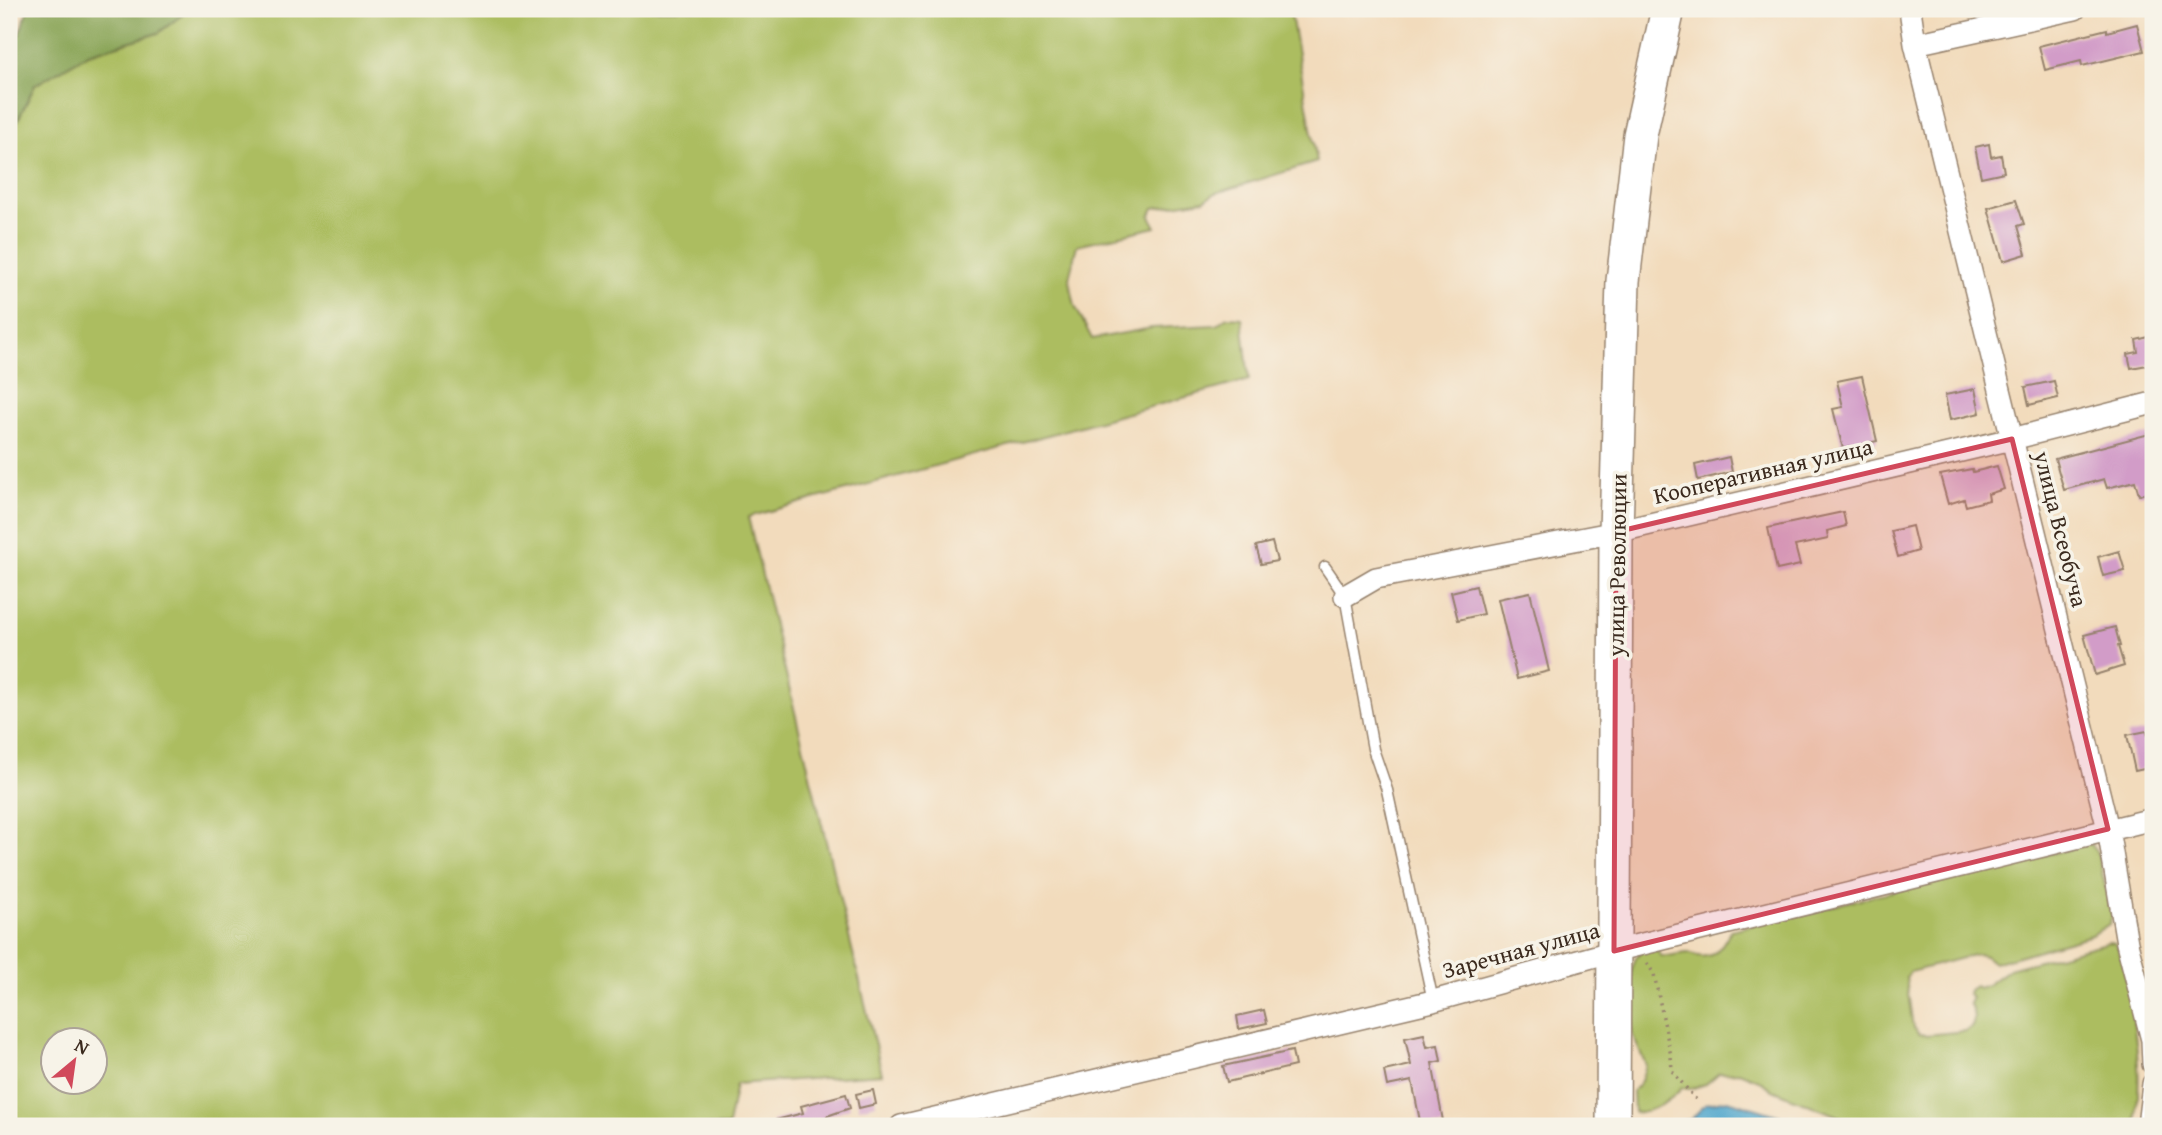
<svg xmlns="http://www.w3.org/2000/svg" width="2162" height="1135" font-family="'Gentium Book Plus',serif">
  <style>
    .green { fill: #acbd60; stroke: #74743f; stroke-width: 2; fill-rule: evenodd }
    .forest { fill: #89a456; stroke: #62673a; stroke-width: 2 }
    .water { fill: #4fa6cc; stroke: #456875; stroke-width: 2 }
    .building { fill: #d29cc8 }
    .lines { fill: none; stroke-linecap: round; stroke-linejoin: round }
    .lane-casing { stroke: #96826d; stroke-width: 13 }
    .street-casing { stroke: #96826d; stroke-width: 24 }
    .primary-casing { stroke: #96826d; stroke-width: 36 }
    .path { stroke: #96826d; stroke-width: 3.5; stroke-dasharray: 2 5; stroke-linecap: butt }
    .lane { stroke: #fff; stroke-width: 10 }
    .street { stroke: #fff; stroke-width: 21 }
    .primary { stroke: #fff; stroke-width: 33 }
    .marked { fill: #d1495b; fill-opacity: 0.2; stroke: #d1495b; stroke-width: 5; stroke-linejoin: round }
    .labels { text-anchor: middle; stroke-width: 7; stroke-linejoin: round; paint-order: stroke }
    .street-label { font-size: 23px; fill: #3b2a1e; stroke: #f7f3e8 }
  </style>
  <rect width="100%" height="100%" fill="#f7f3e8"/>
  <filter id="ink" filterUnits="userSpaceOnUse"><feTurbulence type="fractalNoise" baseFrequency=".0143" numOctaves="2"/><feDisplacementMap in="SourceGraphic" scale="14" xChannelSelector="R" yChannelSelector="G"/><feConvolveMatrix kernelMatrix="1 2 1 2 8 2 1 2 1" color-interpolation-filters="sRGB"/></filter>
  <filter id="wash" filterUnits="userSpaceOnUse"><feTurbulence type="fractalNoise" baseFrequency=".00686" numOctaves="4" result="noise"/><feDisplacementMap in="SourceGraphic" scale="28" xChannelSelector="R" yChannelSelector="G"/><feGaussianBlur stdDeviation="1.57" result="paint"/><feColorMatrix in="noise" values="0 0 0 0 0 0 0 0 0 0 0 0 0 0 0 0 0 1.4 0 .05"/><feComposite in="paint" operator="in"/></filter>
  <g filter="url(#wash)">
    <rect width="100%" height="100%" fill="#f2dbbc"/>
    <path class="green" d="M190 9H1290L1317 162 1216 193 1204 200 1154 208 1150 216 1156 227 1077 245 1069 278 1075 306 1092 339 1152 328 1216 325 1227 317 1242 318 1249 380 748 517 882 1074 736 1084 728 1126H9V138L35 85 88 54 158 33ZM52 1040H94V1082H52Z
      M2091 844 2098 855 2112 916 2109 924 2092 935 1994 963 1985 956 1977 954 1910 972 1906 978 1913 1028 1919 1034 1925 1035 1966 1031C1977 1025 1975 1013 1969 1003L1972 998 1968 994 1969 990 1975 986 1978 988 1987 985 2009 969 2109 942 2115 943C2126 957 2137 1044 2138 1066 2140 1086 2137 1107 2135 1126H1921L1919 1116 1912 1126H1863L1790 1097 1773 1090 1759 1080 1739 1072 1719 1073 1706 1084 1690 1089 1682 1088C1671 1100 1651 1114 1634 1112L1633 1091 1641 1081 1646 1065 1632 1034V969L1636 958 1642 949H1656L1661 956C1670 957 1679 953 1688 953 1692 954 1696 956 1699 956 1716 960 1724 942 1731 930Z"/>
    <path class="forest" d="M28 9H190L158 33 88 54 35 85 9 138V64Z"/>
    <path class="water" d="M1728 1100 1780 1116 1810 1122 1816 1126H1659L1690 1120 1706 1104Z"/>
    <g id="blocks">
      <path class="building" d="M2137 24 2144 51 2082 66 2081 61 2045 70 2039 46 2107 29V32Z
        M1989 144 1991 157 2001 155 2004 172 1981 177 1975 147Z
        M2016 200 2024 224 2018 226 2026 254 2003 261 1988 208Z
        M2153 336V364L2131 368 2128 354 2138 352 2136 340Z
        M1862 376 1877 441 1843 449 1833 409 1843 407 1837 381Z
        M2054 381 2058 398 2029 405 2025 387Z
        M1975 389 1980 413 1950 420 1945 395Z
        M2153 433V491L2139 495 2135 481 2107 488 2104 479 2064 490 2055 459Z
        M1729 457 1732 472 1698 480 1695 465Z
        M1997 466 2004 489 1988 494 1989 500 1966 506 1964 499 1948 504 1940 475 1972 469 1973 472Z
        M1843 512 1846 526 1827 531 1828 539 1795 546 1800 565 1777 570 1768 528Z
        M1912 526 1918 551 1898 557 1891 531Z
        M1272 542 1277 561 1261 564 1256 546Z
        M2119 551 2125 571 2103 576 2098 557Z
        M1476 586 1483 614 1458 620 1451 592Z
        M1530 592 1549 671 1517 679 1498 599Z
        M2115 627 2120 646H2118L2124 666 2095 675 2084 635Z
        M2147 731 2153 767 2135 771 2127 735Z
        M1264 1010 1267 1023 1239 1029 1237 1016Z
        M1424 1034 1427 1047 1438 1045 1441 1061 1432 1063 1444 1126H1421L1412 1081 1387 1086 1384 1071 1411 1065 1405 1038Z
        M1292 1051 1295 1066 1227 1082 1223 1066Z
        M873 1090 876 1104 859 1108 856 1094Z
        M846 1094 850 1108 827 1116 829 1124 819 1126H773L772 1121 803 1113 801 1106Z"/>
    </g>
  </g>
  <g filter="url(#ink)">
    <use href="#blocks" fill-opacity="0" stroke="#96826d" stroke-width="2"/>
    <g class="lines">
      <g class="lane-casing">
        <path id="lane" d="M1325 567 1345 596 1373 749 1387 790 1433 1001"/>
      </g>
      <g class="street-casing">
        <path id="street" d="M1910 9 1915 44 2108 829 2127 943 2152 1040 2153 1064
          M1915 44 2075 9
          M1345 596 1376 578 1616 532 2012 439 2153 403
          M901 1126 1433 1001 1614 951 2153 819
          M2148 1126 2153 1084"/>
      </g>
      <g class="primary-casing">
        <path id="primary" d="M1613 1126 1616 532 1623 281 1640 135 1668 9"/>
      </g>
      <path class="path" d="M9 26 16 9
        M1647 963 1654 974 1671 1056 1672 1071 1698 1102"/>
      <use href="#lane" class="lane"/>
      <use href="#street" class="street"/>
      <use href="#primary" class="primary"/>
    </g>
  </g>
  <path class="marked" d="M2012 439 2108 829 1614 951 1616 532Z"/>
  <g class="labels">
    <g class="street-label">
      <text transform="translate(1763 471) rotate(-13)" y="8">Кооперативная улица</text>
      <text transform="translate(2061 529) rotate(76)" y="8">улица Всеобуча</text>
      <text transform="translate(1617 565) rotate(-89)" y="8">улица Революции</text>
      <text transform="translate(1521 950) rotate(-15)" y="8">Заречная улица</text>
    </g>
  </g>
  <rect width="2162" height="1135" fill="none" stroke="#f7f3e8" stroke-width="35"/>
  <g transform="translate(74 1061) rotate(29)"><circle r="33" fill="#f7f3e8" stroke="#aca397" stroke-width="2"/>
  <path d="M0-5L12 26L0 18L-12 26Z" fill="#d1495b"/>
  <text y="-10" font-size="19" font-weight="bold" text-anchor="middle" fill="#3b2a1e">N</text>
  </g>
</svg>
